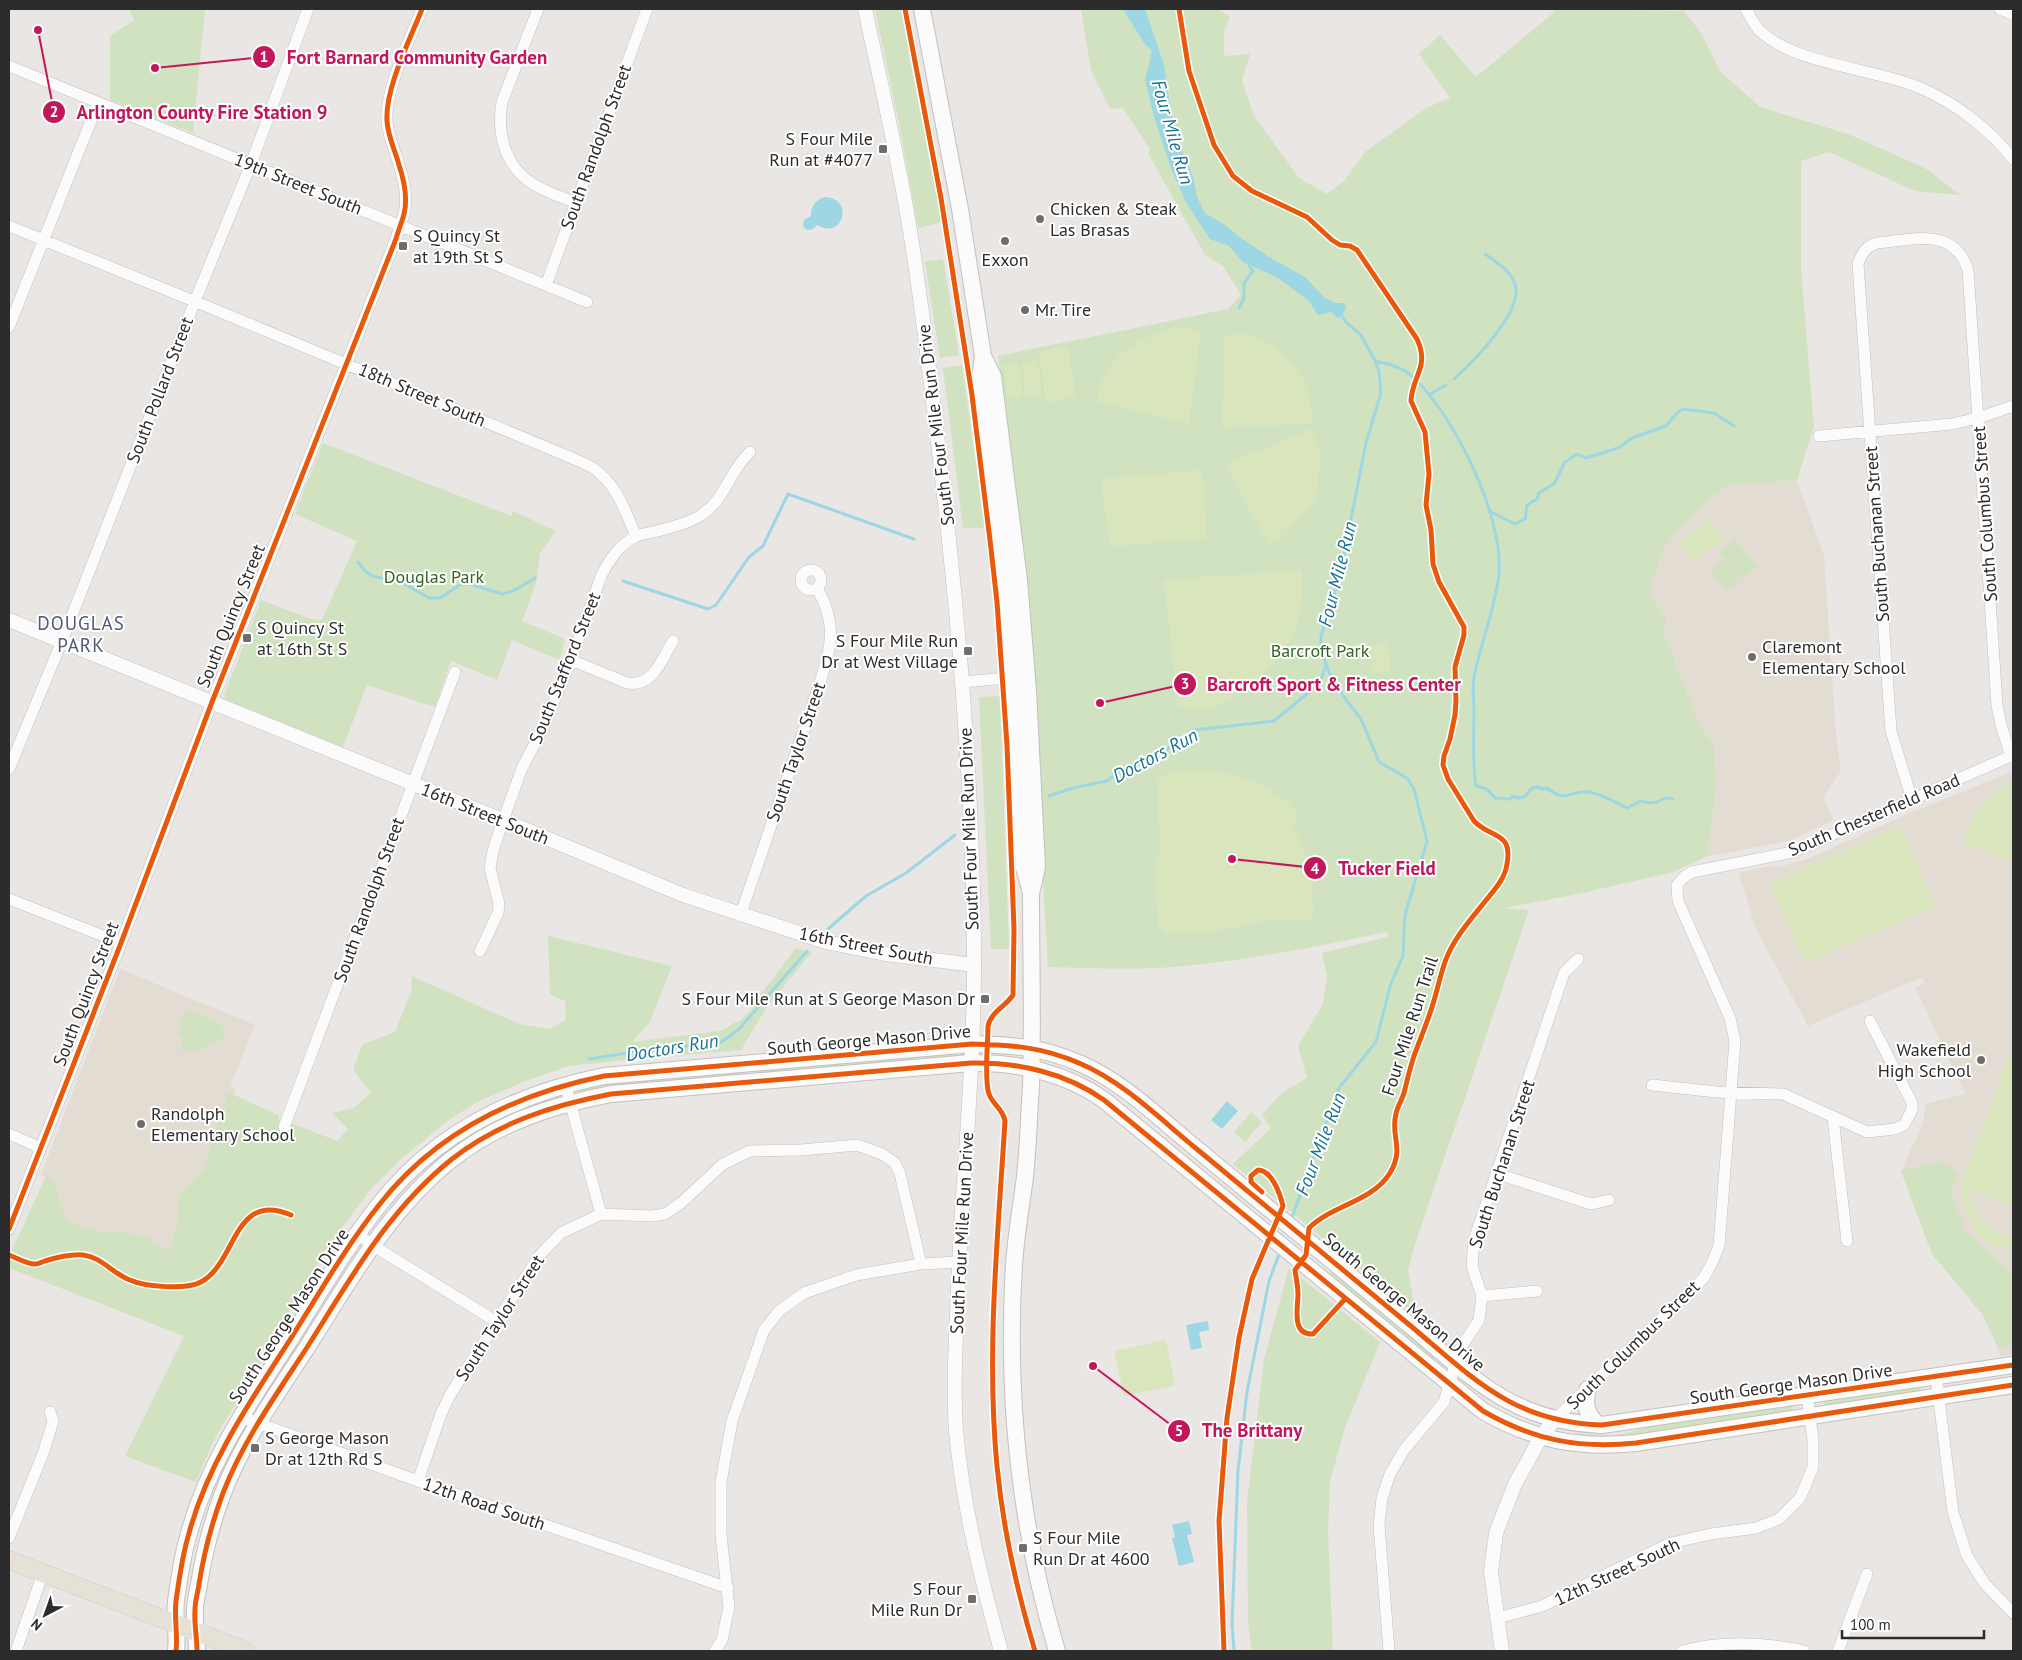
<svg xmlns="http://www.w3.org/2000/svg" width="2022" height="1660" font-family="'PT Sans',sans-serif">
  <style>
    .education { fill: #e3dcd2 }
    .green { fill: #d0e2bf }
    .pitch { fill: #d9e5bd }
    .water { fill: #9dd7e4 }
    .lines { fill: none; stroke-linecap: round; stroke-linejoin: round }
    .stream { stroke: #9dd7e4; stroke-width: 3 }
    .minor-casing { stroke: #c2c1c1; stroke-width: 12 }
    .tertiary-casing { stroke: #c2c1c1; stroke-width: 15 }
    .secondary-casing { stroke: #c2c1c1; stroke-width: 18 }
    .primary-casing { stroke: #c5c4c2; stroke-width: 19 }
    .minor { stroke: #fcfbfb; stroke-width: 11 }
    .tertiary { stroke: #fcfbfb; stroke-width: 14 }
    .secondary { stroke: #fcfbfb; stroke-width: 16 }
    .primary { stroke: #e6e1d6; stroke-width: 18 }
    .cycleway-casing { stroke: #fff; stroke-width: 8 }
    .cycleway { stroke: #e8590c; stroke-width: 5 }
    .poi-dot { fill: #6e6d6c; stroke: #fff; stroke-width: 2 }
    .labels { text-anchor: middle; stroke-width: 4; stroke-linejoin: round; paint-order: stroke }
    .poi-label { font-size: 18px; fill: #2c2c2c; stroke: #fff; text-anchor: start }
    .street-label { font-size: 18px; fill: #2c2c2c; stroke: #fff }
    .park-label { font-size: 18px; fill: #346421; stroke: #fff }
    .water-label { font-size: 19px; font-style: italic; fill: #197293; stroke: #fff }
    .neighbourhood-label { font-size: 19px; letter-spacing: 1px; fill: #505a79; stroke: #fff }
    .leader { fill: none; stroke: #c2185b; stroke-width: 2 }
    .callout-dot { fill: #c2185b; stroke: #fff; stroke-width: 2 }
    .mark-label { font-size: 15px; text-anchor: middle; font-weight: bold; fill: #fff }
    .callout-label { font-size: 19px; text-anchor: middle; font-weight: bold; fill: #c2185b; stroke: #fff; stroke-width: 4; stroke-linejoin: round; paint-order: stroke }
  </style>
  <rect width="100%" height="100%" fill="#e9e6e3"/>
  <path class="education" d="M1797 480 1824 556 1836 735 1841 771 1823 797 1834 820 1789 841 1708 856 1716 783 1714 745 1700 727 1663 628 1666 621 1648 592 1664 549 1672 538 1697 509 1729 485Z
    M2013 771V1354L2000 1356 1998 1348 1983 1315 1932 1254 1901 1171 1923 1124 1926 1104 1965 1094 1915 987 1925 983 1922 977 1808 1026 1755 927 1739 873 1771 866 1779 867 1807 859 1901 817Z
    M120 969 255 1025 230 1086 236 1089 170 1252 115 1240 66 1221 54 1182 41 1175Z"/>
  <path class="green" d="M129 9H205L193 133 110 100V36L134 20Z
    M875 9H903L909 55 942 222 918 228 900 128Z
    M1081 9H1219L1230 17 1224 31V56L1250 54 1242 80 1254 116 1299 178 1327 194 1345 180 1365 152 1428 107 1450 98 1419 54 1440 35 1476 77 1558 9 1684 11 1701 33 1720 71 1760 107 1848 134 1925 168 1961 195 1915 191 1829 152 1801 161V268L1814 427 1797 480 1729 485 1697 509 1672 538 1664 549 1648 592 1667 621 1663 629 1700 727 1714 745 1716 783 1708 856 1673 872 1582 893 1504 908 1529 910 1416 1241 1408 1270 1413 1300 1407 1308 1233 1164 1271 1128 1262 1114 1283 1092 1307 1078 1298 1046 1323 1004 1327 976 1322 953 1387 937 1388 932C1317 946 1246 961 1174 967 1132 970 1090 968 1048 967 1036 763 1028 559 998 356L1228 309 1241 295 1223 266 1205 255 1148 153 1150 149 1123 108 1110 109 1091 70Z
    M943 259 959 355 940 358 925 262Z
    M962 365 985 528H963L943 368Z
    M323 443 511 516 513 511 556 531 540 553 536 583 522 621 565 639 560 660 512 640 497 680 451 661 435 707 367 685 343 747 226 700 224 696 261 600 311 619 322 620 357 541 295 514Z
    M1735 539 1757 567 1740 579 1719 551Z
    M1723 560 1739 581 1726 590 1710 570Z
    M1000 696 1009 949H991L979 697Z
    M548 936 672 966 650 1022 632 1042 720 1031 742 1019 758 1002 761 994 796 948 812 952 768 1005 741 1050 634 1059 568 1066 523 1082 477 1102 447 1121 400 1160 370 1190 344 1225 301 1290 255 1373 225 1421 213 1442 196 1482 125 1456 184 1336 9 1268V1256L46 1177 54 1182 66 1221 94 1231H117L147 1238 170 1252 177 1226 179 1195 203 1171 228 1092 278 1115 282 1129 291 1123 337 1141 348 1129 332 1113 354 1108 371 1093 353 1070 362 1045 395 1032 411 992 412 976 519 1024 550 1029 566 1019 565 1001 550 994Z
    M185 1009 222 1024 225 1039 208 1043 209 1048C200 1050 189 1053 180 1050L184 1037 177 1034Z
    M958 1052 957 1056 917 1059 901 1065 758 1077 757 1068Z
    M744 1069V1077L579 1095 577 1086Z
    M1251 1112 1262 1122 1245 1142 1234 1132Z
    M1940 1161 1958 1173 1951 1191 1965 1231 2013 1274V1345L1998 1348 1983 1315 1932 1254 1901 1171Z
    M1332 1267 1437 1354 1434 1359 1389 1322 1367 1310 1329 1278Z
    M1289 1268 1380 1342 1345 1428 1330 1481 1328 1531 1333 1651H1252L1248 1621 1247 1502 1264 1359Z
    M1920 1384 1922 1394 1825 1409 1823 1399Z
    M1792 1404 1793 1413 1628 1439 1574 1438 1575 1433C1603 1437 1625 1438 1651 1424Z"/>
  <path class="pitch" d="M1175 327 1201 330 1189 424 1098 402C1099 396 1099 388 1101 382 1112 352 1147 335 1175 327Z
    M1244 333C1255 339 1270 343 1279 351 1304 372 1312 393 1313 424L1222 427 1225 335Z
    M1068 347 1076 397 1046 403 1038 351Z
    M1038 361 1042 395 1026 397 1022 363Z
    M1019 364 1023 397 1008 399 1003 365Z
    M1311 429 1320 447V468L1315 501 1285 535 1268 545 1226 464Z
    M1202 470 1207 538 1110 547 1101 479Z
    M1710 519 1725 540 1692 562 1678 542Z
    M1302 570 1303 595 1296 626 1281 657 1249 686 1215 707H1178L1164 580Z
    M1387 644 1391 671 1372 674 1368 647Z
    M1191 770C1233 770 1272 781 1299 815L1294 827C1309 859 1315 884 1313 919L1255 922 1225 930 1166 933 1158 926 1155 867 1160 850 1157 778 1174 772Z
    M2013 782V862L1963 842C1972 814 1986 795 2013 782Z
    M1900 826 1936 906 1805 963 1769 884Z
    M2013 1047V1206L1970 1190C1973 1216 1988 1232 2013 1239V1250C1976 1248 1960 1213 1962 1180Z
    M1166 1340 1175 1385 1124 1396 1114 1351Z"/>
  <path class="water" d="M1123 9H1145L1164 65 1174 133 1193 177 1197 197 1205 213 1228 227 1238 236 1269 257 1305 277 1324 297 1334 303H1345L1346 308 1342 316 1337 318 1331 312 1318 315 1308 300 1278 278 1243 262 1229 246 1210 239 1198 221 1185 200 1171 168 1154 117 1145 80 1152 51 1144 43Z
    M825 197C855 198 843 241 817 225L813 229 807 230 803 226 804 220 811 216C811 206 815 200 825 197Z
    M1227 1101 1238 1111 1222 1129 1211 1120Z
    M1208 1321 1209 1330 1199 1332 1202 1348 1191 1350 1186 1325Z
    M1189 1521 1192 1534 1187 1535 1194 1562 1179 1566 1172 1538 1175 1537 1172 1525Z"/>
  <g class="lines">
    <path class="stream" d="M1239 308 1244 298V283L1253 271 1247 262
      M1375 361C1389 364 1402 367 1413 377 1454 415 1504 517 1499 574 1495 609 1481 642 1474 677 1472 687 1474 700 1474 711 1474 736 1472 761 1476 786L1487 789 1495 798 1510 799 1513 796 1518 798 1524 797 1532 788 1537 787 1543 789 1547 788C1566 804 1570 790 1589 792 1602 794 1615 802 1627 808L1641 801 1649 803 1657 802 1665 798 1673 799
      M1454 379C1473 362 1524 311 1515 284 1511 271 1496 262 1485 254
      M1429 395 1446 385
      M1489 511 1515 524 1525 519 1527 505 1537 499 1539 493 1554 484 1565 462 1577 454 1586 458 1618 448 1632 438 1666 426 1676 414 1683 409 1714 413 1734 426
      M358 562 365 571 372 576 403 583 429 598H440L461 584H470L502 594 513 591 535 578
      M623 581 708 609 716 605 749 557 763 546 788 494 914 539
      M1049 796 1073 788 1107 781 1120 771 1134 764 1144 762 1150 757 1166 750 1194 730 1274 721 1314 688 1322 677 1326 665
      M828 929 866 896 906 873 955 835
      M589 1059 647 1050 720 1043 739 1029 807 951
      M1291 1220 1339 1088 1376 1042 1391 983 1403 956 1405 915 1427 841 1414 789 1407 778 1379 762 1361 719 1346 700 1330 674 1321 651V636L1340 575 1366 443 1381 393 1379 371 1375 361 1361 335 1346 322 1340 313
      M1234 1651 1232 1623 1238 1471 1247 1392 1269 1281 1280 1252"/>
    <g class="minor-casing">
      <path id="minor" d="M538 9 502 102C497 133 504 166 533 184 545 192 562 197 576 203
        M1746 9C1750 16 1754 25 1760 31 1797 66 1879 68 1927 91 1959 106 1991 131 2013 159
        M2000 9 2013 14
        M9 66 587 302
        M9 226 211 308 565 455C574 459 584 463 593 468 617 484 625 511 636 536
        M546 285 647 9
        M9 327 98 103
        M1819 436 1952 424 1978 418 2013 406
        M801 580a10 10 0 1 1 20 0a10 10 0 1 1-20 0Z
        M571 660 627 683C654 687 661 660 673 641
        M963 682 1018 677
        M9 769 62 641 195 301 251 164 308 9
        M1912 800 1891 731 1858 264C1862 253 1865 247 1877 243 1912 240 1954 226 1968 270L1997 705 2001 725 2011 756
        M9 899 121 943
        M740 916 820 683C831 645 838 626 817 588
        M480 951 498 913 499 904 490 868 493 851 499 832 522 768 543 728 571 660 602 574C610 559 619 545 635 537 640 534 648 533 653 532 668 528 684 525 698 517 726 501 728 472 750 452
        M565 1084 601 1214
        M1652 1085 1717 1092 1783 1094 1867 1132 1895 1129 1904 1125 1912 1110V1103L1870 1021
        M1833 1118 1847 1241
        M284 1127 455 672
        M9 1134 41 1148
        M1498 1174 1591 1204 1609 1200
        M9 1229 121 943 212 702 396 239C398 231 402 222 404 214 408 198 404 180 399 165 395 150 388 137 387 121 385 88 410 40 422 9
        M358 1234 372 1245 497 1322
        M1482 1296 1537 1291
        M1936 1376 1953 1512 1967 1556 1985 1584 2013 1613
        M241 1417 418 1481 728 1588
        M1554 1420 1703 1279 1712 1263 1719 1246 1735 1041 1730 1018 1678 901 1677 885 1684 877 1692 872 1793 852 2013 755
        M418 1481 441 1414 450 1395 539 1256 561 1233 601 1214 652 1216 665 1214 681 1203 723 1164 750 1151 801 1150 857 1145 882 1154 895 1163 900 1174 921 1264
        M9 1538 44 1451 53 1421 50 1412
        M1498 1618 1542 1606 1671 1543 1711 1534 1756 1528 1779 1519 1800 1498 1813 1467V1440L1807 1395
        M16 1651 43 1573
        M715 1651 722 1640 729 1607 721 1535V1482L732 1421 764 1330 779 1311 804 1293 856 1275 921 1264 959 1262
        M1389 1651 1379 1525 1382 1498 1390 1474 1404 1450 1444 1402 1460 1349 1479 1320 1482 1296 1472 1266 1474 1240 1564 973 1578 959
        M1682 1651C1722 1641 1763 1642 1804 1651
        M1838 1651 1867 1574"/>
    </g>
    <g class="tertiary-casing">
      <path id="tertiary" d="M865 9C881 85 899 160 911 237 922 305 930 375 938 443 959 617 974 791 974 966 974 1074 962 1182 958 1290 956 1337 953 1384 956 1431 963 1506 981 1579 1001 1651
        M9 620 510 823 683 895 826 942 885 954 974 965
        M1502 1651 1491 1572 1496 1533 1515 1484 1541 1437 1554 1420"/>
    </g>
    <g class="secondary-casing">
      <path id="secondary" d="M922 9 960 209 983 356 980 378 1006 581 1024 868 1031 892
        M983 356 993 376 1019 580 1028 691 1037 867 1031 894C1031 958 1033 1022 1031 1086 1029 1116 1028 1147 1025 1177 1021 1207 1016 1235 1014 1265 1006 1395 1020 1527 1057 1651
        M1588 1389C1584 1404 1586 1415 1599 1425
        M176 1651C178 1635 174 1618 176 1601 179 1580 182 1557 188 1537 206 1467 247 1406 286 1346 316 1299 344 1249 379 1205 436 1132 515 1094 604 1076L972 1044C1012 1045 1042 1047 1079 1063 1124 1082 1161 1120 1198 1150 1270 1209 1341 1268 1412 1327 1475 1380 1514 1422 1602 1425L2013 1365
        M197 1651C197 1637 194 1624 195 1610 195 1601 198 1592 199 1584 204 1553 212 1522 223 1493 243 1441 276 1395 306 1349 350 1280 387 1211 452 1159 499 1122 554 1105 611 1094L971 1063C1018 1062 1066 1073 1104 1100L1483 1411C1533 1440 1579 1449 1636 1443L2013 1385"/>
    </g>
    <g class="primary-casing">
      <path id="primary" d="M9 1560 246 1651"/>
    </g>
    <use href="#minor" class="minor"/>
    <use href="#tertiary" class="tertiary"/>
    <use href="#secondary" class="secondary"/>
    <use href="#primary" class="primary"/>
    <g class="cycleway-casing">
      <path id="cycleway" d="M905 9 941 198 972 395 990 540 997 602 1007 745 1014 929 1013 995C1005 1007 991 1012 988 1026 988 1043 984 1080 989 1094 993 1105 1003 1109 1005 1121 998 1235 986 1351 997 1466 1003 1529 1017 1591 1035 1651
        M1179 9 1189 71 1214 145 1233 176 1252 191 1307 217 1332 240 1340 245 1350 246 1357 250 1417 339C1430 367 1412 376 1411 401L1425 432 1429 474 1426 505 1431 530 1433 564 1439 582 1464 627V635L1455 667 1456 701 1455 715 1450 739 1444 756 1443 765 1448 779 1474 821C1491 839 1513 831 1507 864 1505 878 1496 888 1487 899 1471 919 1453 939 1445 962 1439 979 1436 997 1430 1013 1425 1028 1419 1042 1414 1056 1410 1068 1407 1081 1404 1093 1402 1100 1397 1107 1396 1114 1390 1136 1405 1148 1390 1173 1372 1202 1332 1205 1309 1228L1306 1255 1295 1270C1296 1278 1298 1286 1298 1294 1298 1308 1291 1335 1313 1334L1345 1299
        M9 1229 121 943 212 702 396 239C398 231 402 222 404 214 408 198 404 180 399 165 395 150 388 137 387 121 385 88 410 40 422 9
        M9 1255C17 1258 27 1264 35 1264 38 1264 42 1262 45 1261 58 1257 70 1254 83 1255 102 1257 113 1274 130 1280 145 1287 187 1290 201 1282 237 1263 233 1190 291 1215
        M176 1651C178 1635 174 1618 176 1601 179 1580 182 1557 188 1537 206 1467 247 1406 286 1346 316 1299 344 1249 379 1205 436 1132 515 1094 604 1076L972 1044C1012 1045 1042 1047 1079 1063 1124 1082 1161 1120 1198 1150 1270 1209 1341 1268 1412 1327 1475 1380 1514 1422 1602 1425L2013 1365
        M197 1651C197 1637 194 1624 195 1610 195 1601 198 1592 199 1584 204 1553 212 1522 223 1493 243 1441 276 1395 306 1349 350 1280 387 1211 452 1159 499 1122 554 1105 611 1094L971 1063C1018 1062 1066 1073 1104 1100L1483 1411C1533 1440 1579 1449 1636 1443L2013 1385
        M1224 1651 1219 1521 1227 1418 1239 1338 1252 1279 1283 1206C1280 1194 1272 1170 1258 1170L1251 1176V1182L1262 1192"/>
    </g>
    <use href="#cycleway" class="cycleway"/>
  </g>
  <g class="poi-dot">
    <rect x="878" y="144" width="10" height="10" rx="2.5"/>
    <circle cx="1040" cy="219" r="5"/>
    <circle cx="1005" cy="241" r="5"/>
    <rect x="398" y="241" width="10" height="10" rx="2.5"/>
    <circle cx="1025" cy="310" r="5"/>
    <rect x="242" y="633" width="10" height="10" rx="2.5"/>
    <rect x="963" y="646" width="10" height="10" rx="2.5"/>
    <circle cx="1752" cy="657" r="5"/>
    <rect x="980" y="994" width="10" height="10" rx="2.5"/>
    <circle cx="1981" cy="1060" r="5"/>
    <circle cx="141" cy="1124" r="5"/>
    <rect x="250" y="1443" width="10" height="10" rx="2.5"/>
    <rect x="1018" y="1543" width="10" height="10" rx="2.5"/>
    <rect x="967" y="1594" width="10" height="10" rx="2.5"/>
  </g>
  <g class="labels">
    <g class="poi-label">
      <text x="873" y="145" text-anchor="end">S Four Mile<tspan x="873" dy="21">Run at #4077</tspan></text>
      <text x="1050" y="215">Chicken &amp; Steak<tspan x="1050" dy="21">Las Brasas</tspan></text>
      <text x="413" y="242">S Quincy St<tspan x="413" dy="21">at 19th St S</tspan></text>
      <text x="1005" y="266" text-anchor="middle">Exxon</text>
      <text x="1035" y="316">Mr. Tire</text>
      <text x="257" y="634">S Quincy St<tspan x="257" dy="21">at 16th St S</tspan></text>
      <text x="958" y="647" text-anchor="end">S Four Mile Run<tspan x="958" dy="21">Dr at West Village</tspan></text>
      <text x="1762" y="653">Claremont<tspan x="1762" dy="21">Elementary School</tspan></text>
      <text x="975" y="1005" text-anchor="end">S Four Mile Run at S George Mason Dr</text>
      <text x="1971" y="1056" text-anchor="end">Wakefield<tspan x="1971" dy="21">High School</tspan></text>
      <text x="151" y="1120">Randolph<tspan x="151" dy="21">Elementary School</tspan></text>
      <text x="265" y="1444">S George Mason<tspan x="265" dy="21">Dr at 12th Rd S</tspan></text>
      <text x="1033" y="1544">S Four Mile<tspan x="1033" dy="21">Run Dr at 4600</tspan></text>
      <text x="962" y="1595" text-anchor="end">S Four<tspan x="962" dy="21">Mile Run Dr</tspan></text>
    </g>
    <g class="street-label">
      <text transform="translate(596 147) rotate(-70)" y="6">South Randolph Street</text>
      <text transform="translate(298 184) rotate(22)" y="6">19th Street South</text>
      <text transform="translate(160 390) rotate(-69)" y="6">South Pollard Street</text>
      <text transform="translate(422 395) rotate(23)" y="6">18th Street South</text>
      <text transform="translate(936 425) rotate(-97)" y="6">South Four Mile Run Drive</text>
      <text transform="translate(1985 514) rotate(-94)" y="6">South Columbus Street</text>
      <text transform="translate(1877 534) rotate(-94)" y="6">South Buchanan Street</text>
      <text transform="translate(231 616) rotate(-68)" y="6">South Quincy Street</text>
      <text transform="translate(565 668) rotate(-68)" y="6">South Stafford Street</text>
      <text transform="translate(796 752) rotate(-71)" y="6">South Taylor Street</text>
      <text transform="translate(485 814) rotate(22)" y="6">16th Street South</text>
      <text transform="translate(1874 815) rotate(-23)" y="6">South Chesterfield Road</text>
      <text transform="translate(969 829) rotate(-92)" y="6">South Four Mile Run Drive</text>
      <text transform="translate(369 900) rotate(-70)" y="6">South Randolph Street</text>
      <text transform="translate(866 946) rotate(11)" y="6">16th Street South</text>
      <text transform="translate(86 994) rotate(-69)" y="6">South Quincy Street</text>
      <text transform="translate(1410 1026) rotate(-72)" y="6">Four Mile Run Trail</text>
      <text transform="translate(869 1040) rotate(-5)" y="6">South George Mason Drive</text>
      <text transform="translate(1502 1164) rotate(-72)" y="6">South Buchanan Street</text>
      <text transform="translate(962 1233) rotate(-87)" y="6">South Four Mile Run Drive</text>
      <text transform="translate(1404 1302) rotate(40)" y="6">South George Mason Drive</text>
      <text transform="translate(289 1316) rotate(-57)" y="6">South George Mason Drive</text>
      <text transform="translate(500 1318) rotate(-57)" y="6">South Taylor Street</text>
      <text transform="translate(1633 1345) rotate(-44)" y="6">South Columbus Street</text>
      <text transform="translate(1791 1384) rotate(-8)" y="6">South George Mason Drive</text>
      <text transform="translate(484 1504) rotate(19)" y="6">12th Road South</text>
      <text transform="translate(1617 1572) rotate(-25)" y="6">12th Street South</text>
    </g>
    <g class="park-label">
      <text x="434" y="583">Douglas Park</text>
      <text x="1320" y="657">Barcroft Park</text>
    </g>
    <g class="water-label">
      <text transform="translate(1173 132) rotate(74)" y="7">Four Mile Run</text>
      <text transform="translate(1337 574) rotate(-76)" y="7">Four Mile Run</text>
      <text transform="translate(1155 755) rotate(-28)" y="7">Doctors Run</text>
      <text transform="translate(672 1047) rotate(-9)" y="7">Doctors Run</text>
      <text transform="translate(1320 1144) rotate(-69)" y="7">Four Mile Run</text>
    </g>
    <g class="neighbourhood-label">
      <text x="81" y="630">DOUGLAS<tspan x="81" dy="22">PARK</tspan></text>
    </g>
  </g>
  <path class="leader" d="M155 68L264 57M38 30L54 112M1100 703L1185 684M1232 859L1315 868M1093 1366L1179 1431"/>
  <g class="callout-dot">
    <circle cx="155" cy="68" r="5"/>
    <circle cx="38" cy="30" r="5"/>
    <circle cx="1100" cy="703" r="5"/>
    <circle cx="1232" cy="859" r="5"/>
    <circle cx="1093" cy="1366" r="5"/>
    <circle cx="264" cy="57" r="12"/>
    <circle cx="54" cy="112" r="12"/>
    <circle cx="1185" cy="684" r="12"/>
    <circle cx="1315" cy="868" r="12"/>
    <circle cx="1179" cy="1431" r="12"/>
  </g>
  <g class="mark-label">
    <text x="264" y="62">1</text>
    <text x="54" y="117">2</text>
    <text x="1185" y="689">3</text>
    <text x="1315" y="874">4</text>
    <text x="1179" y="1436">5</text>
  </g>
  <g class="callout-label">
    <text x="417" y="64">Fort Barnard Community Garden</text>
    <text x="202" y="119">Arlington County Fire Station 9</text>
    <text x="1334" y="691">Barcroft Sport &amp; Fitness Center</text>
    <text x="1387" y="875">Tucker Field</text>
    <text x="1252" y="1437">The Brittany</text>
  </g>
  <rect width="2022" height="1660" fill="none" stroke="#2c2c2c" stroke-width="20"/>
  <g transform="translate(45 1615) rotate(221)" stroke="#ffffff" stroke-width="4" paint-order="stroke">
  <path d="M0-4L9 19L0 12L-9 19Z" fill="#2c2c2c"/>
  <text y="-8" font-size="14" font-weight="bold" text-anchor="middle" fill="#2c2c2c">N</text>
  </g>
  <path d="M1842 1630v8h142v-8" fill="none" stroke="#2c2c2c" stroke-width="2.5"/>
  <text x="1850" y="1630" font-size="15" fill="#2c2c2c" stroke="#ffffff" stroke-width="4" paint-order="stroke">100 m</text>
</svg>
